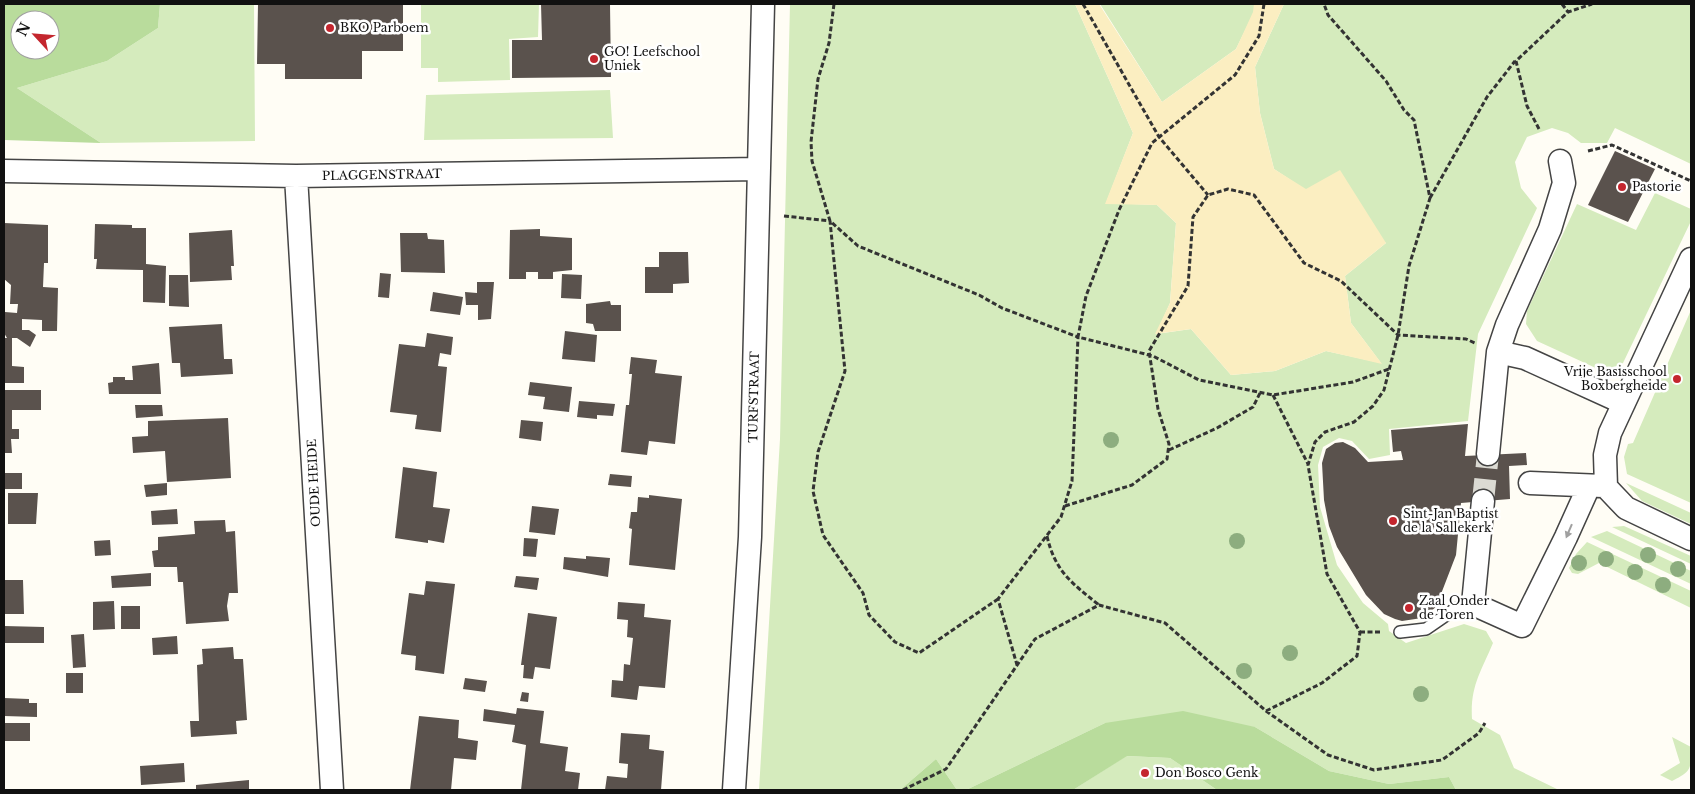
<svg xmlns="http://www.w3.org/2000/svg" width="1695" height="794" font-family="'Libre Baskerville',serif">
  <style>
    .green { fill: #d5ebbd }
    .forest { fill: #b9dc9c; fill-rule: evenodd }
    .sand { fill: #fbeec1 }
    .building { fill: #5a524d }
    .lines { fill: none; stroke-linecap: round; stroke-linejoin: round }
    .minor-tunnel { stroke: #dbdad3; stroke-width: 22; stroke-dasharray: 22 11; stroke-linecap: butt }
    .service-casing { stroke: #444; stroke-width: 14 }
    .minor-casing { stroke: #444; stroke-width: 25 }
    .path { stroke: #333; stroke-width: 3; stroke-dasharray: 5 2.5; stroke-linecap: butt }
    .service { stroke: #fff; stroke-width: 11 }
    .minor { stroke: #fff; stroke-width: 22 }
    .tree { fill: #8dad7f }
    .oneway { fill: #a0a0a0 }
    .poi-dot { fill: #c4262e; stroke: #fff; stroke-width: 2 }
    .labels { text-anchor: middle; stroke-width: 5; stroke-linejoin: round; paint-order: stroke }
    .poi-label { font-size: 12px; fill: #111; stroke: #fff; text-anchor: start }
    .street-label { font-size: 12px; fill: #111; stroke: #fff }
  </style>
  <rect width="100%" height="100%" fill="#fffdf5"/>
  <path class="green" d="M160 4H254L255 141 101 143 17 88 107 61 158 28Z
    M421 4H539L538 37 509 39 510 80 438 82V68H421Z
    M790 4H1075L1133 133 1106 203 1157 205 1176 223 1170 303 1156 334 1191 329 1231 375 1275 371 1326 351 1381 363 1351 323 1345 276 1386 243 1274 169 1260 113 1255 67 1284 4H1691V164L1615 128 1607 143H1581L1568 133 1552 128 1527 137 1515 162 1521 188 1537 208 1478 334 1468 421 1389 429 1390 455 1369 459 1352 441 1339 438 1323 447 1318 465 1320 507 1337 565 1363 603 1388 624 1389 631 1406 643 1464 624 1486 631 1493 643C1481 672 1470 686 1472 719L1500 735 1514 768 1559 790H1456L1449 777 1389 784 1329 771 1255 727 1105 723 966 790H957L936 759 900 790H759L780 439Z
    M1100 4H1254V12L1236 49 1162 102Z
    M610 90 613 138 424 140 426 95Z
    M1655 193 1691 209V221L1623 363 1607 371 1598 369 1537 341 1526 324 1527 311 1577 204 1636 230Z
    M1691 310V503L1627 474 1624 457 1628 444 1633 443Z
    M1626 483 1691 513V524L1642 501Z
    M1624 526 1691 556V564L1612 527Z
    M1607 531 1691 571V584L1591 537Z
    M1587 542 1691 591V608L1599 563 1578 574 1572 573 1569 568 1576 554Z
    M1672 737 1691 747C1691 769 1692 771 1672 781L1660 775 1680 763Z
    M1126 756 1170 758 1217 790H1073Z"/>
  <path class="forest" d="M4 4H160L158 28 107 61 17 88 101 143 4 140ZM20 20H50V50H20Z
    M1183 711 1255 727 1329 771 1389 784 1449 777 1456 790H1217L1170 758 1127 756 1073 790H966L1105 723Z
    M936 759 957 790H900Z"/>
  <path class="sand" d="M1075 4H1099L1162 102 1236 49 1253 12 1254 4H1284L1255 67 1260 113 1274 169 1306 189 1340 170 1386 243 1345 276 1351 323 1382 364 1326 351 1275 371 1231 375 1191 329 1155 334 1170 303 1176 223 1157 205 1105 204 1133 133Z"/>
  <path class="building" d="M258 4H403V51H362V79H285V64H257Z
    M541 4H610L611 77 512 78V40H542Z
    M1615 151 1655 169 1628 222 1588 205Z
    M4 223 48 225V263H44L43 287 58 288 57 331H42V320L22 319V330H29L36 335 30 347 17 338H12V366L24 367V383H4V338H7L4 333 5 312 17 313 18 304H10L11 285 4 279Z
    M95 224 132 225V228H146V264L166 266 165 303 143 302V270L96 269 97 259H94Z
    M540 229V236L572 238V270L553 272V279H538V272H526V279H509L510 230Z
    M232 230 234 266H231L232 280 190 282 189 233Z
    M400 233H427L428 239 444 240 445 273 401 272Z
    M659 252H688L689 283 673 284V293H645V267H659Z
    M380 273 391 274 389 298 378 297Z
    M562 274 582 275 581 299 561 298Z
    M169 275H188L189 307 169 306Z
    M477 282H494L491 319 478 320V305H466L465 292 477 293Z
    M433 292 463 297 460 315 430 311Z
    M610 301 611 305H621V331H595L593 324 586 323V304Z
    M222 324 224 359H232L233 374 181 377 180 363H172L169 327Z
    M565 331 597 335 595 362 562 359Z
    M427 333 453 337 451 355 440 353 438 366 447 367 441 432 415 429 417 415 390 412 399 344 425 347Z
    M631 357 657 360 655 373 682 376 675 444 649 441 647 455 621 452 626 405H629L632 374H629Z
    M159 363 161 394H109L108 383 113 382V377H125V380H133L132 366Z
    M530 382 572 387 569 412 543 409 545 397 528 395Z
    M4 390H41V410H12V429H19V439H11L12 453H4Z
    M579 401 615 404 613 416 597 415V419L577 417Z
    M135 405H162L163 416 136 418Z
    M228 418 231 478 167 482 165 451 133 453 132 437 148 436V421Z
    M521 420 543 422 541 441 519 438Z
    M1468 424 1465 456 1526 453 1527 465 1509 466 1510 499 1461 503 1456 555 1436 607 1422 618 1402 621 1395 619 1384 614 1366 595 1337 547 1329 526 1324 500 1322 463 1326 449 1335 443 1343 442 1355 448 1368 462 1403 460 1401 451 1393 452 1391 430Z
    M403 467 437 472 433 507 450 509 444 543 428 540V543L395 538Z
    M4 473H22V489H4Z
    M610 474 632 476 631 487 608 485Z
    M167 483V495L146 497 144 485Z
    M8 493H38L36 524H8Z
    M649 495 682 499 675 570 629 565 632 529 629 528 631 512H637L638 497 649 498Z
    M532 506 559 509 555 535 529 532Z
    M177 509 178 524 152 525 151 511Z
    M225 520 226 532 235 531 238 593H229L227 606 229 621 186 624 183 582H178L177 567H154L152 551 158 550V537L195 534 194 521Z
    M524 538 538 539 536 557 523 556Z
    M110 540 111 555 95 556 94 541Z
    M586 556 610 558 608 577 563 569 564 557 586 559Z
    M151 573V586L112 588 111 576Z
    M516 576 539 578 537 590 514 587Z
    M4 580H23L24 614H4Z
    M426 581 455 584 444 674 415 670 416 656 401 654 409 593 424 595Z
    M114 601 115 629 93 630V602Z
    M618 602 645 604 644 617 671 620 665 688 639 686 637 700 611 697 612 680 623 681 624 664 630 665 633 638 627 637 628 620 617 619Z
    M121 606H140V629H121Z
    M528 613 557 617 550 669 535 667 533 679 523 678 524 665H521Z
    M4 626 44 627V643H4Z
    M84 634 86 667 73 668 71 635Z
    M177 636 178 654 153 655 152 638Z
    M233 647 234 659H243L247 720 236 721 237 734 191 737 190 721H199L197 665 203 664 202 649Z
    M66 673H83V693H66Z
    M465 678 487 681 485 692 463 689Z
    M522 692 529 693 528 702 520 701Z
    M4 698 29 699V703H37V717L4 716Z
    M517 708 544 711 540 743 568 747 565 771 580 773 578 790H521L526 745 512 742 515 725 483 721 484 709 516 714Z
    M419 716 459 720 458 738 478 741 476 760 454 758 451 790H410Z
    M4 723H30V741H4Z
    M621 733 650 735 649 749 664 751 661 790H605L607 776 627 778 628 764 619 763Z
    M184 763 185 782 141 785 140 766Z
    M249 780V790H196V785Z"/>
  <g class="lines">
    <path class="minor-tunnel" d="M1483 501 1488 454"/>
    <g class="service-casing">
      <path id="service" d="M1400 632 1426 629 1455 609 1473 604"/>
    </g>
    <g class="minor-casing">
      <path id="minor" d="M4 171 296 176 759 169
        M296 176 332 790
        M1498 352 1525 358 1624 403
        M1488 454 1498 352 1507 325 1550 229 1564 183 1560 161
        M1530 483 1603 486
        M1606 487 1605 455 1610 433 1691 259
        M1606 487 1626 508 1691 539
        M1483 501 1473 604 1522 626 1566 537 1589 486
        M734 790 750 537 763 4"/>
    </g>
    <path class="path" d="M834 4 829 43 818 79 811 142 812 161 830 221 858 246 979 295 1002 308 1078 337 1072 481 1061 517 998 599 1017 665
      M1083 4 1159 137 1208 195
      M1264 4 1259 36 1235 75 1152 143 1119 210 1086 296 1078 337 1153 356 1199 380 1273 395 1353 382 1389 369
      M1562 4 1568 12
      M1539 129 1527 106 1516 61 1568 12 1592 4
      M1588 151 1612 145 1691 181
      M1430 198 1487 97 1515 61
      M784 216 830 221 845 371 818 452 813 491 823 535 863 593 869 615 895 642 919 653 998 599
      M1273 395 1308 464
      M1169 450 1217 428 1253 407 1260 393
      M1065 506 1132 485 1167 459 1169 444 1158 409 1149 351 1188 286 1193 217 1208 195 1228 189 1254 195 1304 263 1341 281 1398 335 1466 339 1475 343
      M1047 536C1055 572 1073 584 1099 605
      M1360 632H1382
      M1266 711 1322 683 1357 656 1360 632 1327 574 1308 465 1315 442 1325 432 1354 422 1373 406 1384 390 1398 335 1409 266 1430 198 1414 120 1404 110 1386 81 1328 15 1324 4
      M903 790 946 769 1035 639 1099 605 1165 623 1266 711 1328 755 1374 770 1442 760 1479 733 1485 723"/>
    <use href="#service" class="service"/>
    <use href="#minor" class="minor"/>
  </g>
  <g class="tree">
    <circle cx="1111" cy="440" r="8"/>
    <circle cx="1237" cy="541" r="8"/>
    <circle cx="1648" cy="555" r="8"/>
    <circle cx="1606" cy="559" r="8"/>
    <circle cx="1579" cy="563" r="8"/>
    <circle cx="1678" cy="569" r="8"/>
    <circle cx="1635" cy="572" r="8"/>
    <circle cx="1663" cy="585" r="8"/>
    <circle cx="1290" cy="653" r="8"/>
    <circle cx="1244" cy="671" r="8"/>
    <circle cx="1421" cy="694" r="8"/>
  </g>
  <defs><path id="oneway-solid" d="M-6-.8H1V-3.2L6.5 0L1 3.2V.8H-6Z" transform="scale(1.25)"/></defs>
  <use class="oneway" href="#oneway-solid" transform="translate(1569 531) rotate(113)"/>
  <g class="poi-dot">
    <circle cx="330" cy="28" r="5"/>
    <circle cx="594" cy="59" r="5"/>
    <circle cx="1622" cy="187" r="5"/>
    <circle cx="1677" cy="379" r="5"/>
    <circle cx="1393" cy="521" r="5"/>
    <circle cx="1409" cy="608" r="5"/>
    <circle cx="1145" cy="773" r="5"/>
  </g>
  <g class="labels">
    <g class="poi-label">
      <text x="340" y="32">BKO Parboem</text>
      <text x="604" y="56">GO! Leefschool<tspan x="604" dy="14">Uniek</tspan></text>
      <text x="1632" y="191">Pastorie</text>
      <text x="1667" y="376" text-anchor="end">Vrije Basisschool<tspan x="1667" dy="14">Boxbergheide</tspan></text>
      <text x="1403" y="518">Sint-Jan Baptist<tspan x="1403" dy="14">de la Sallekerk</tspan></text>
      <text x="1419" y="605">Zaal Onder<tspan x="1419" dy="14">de Toren</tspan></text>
      <text x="1155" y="777">Don Bosco Genk</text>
    </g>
    <g class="street-label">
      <text transform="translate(382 175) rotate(-1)" y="4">PLAGGENSTRAAT</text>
      <text transform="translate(754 397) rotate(-89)" y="4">TURFSTRAAT</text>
      <text transform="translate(314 483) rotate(-93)" y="4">OUDE HEIDE</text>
    </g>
  </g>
  <rect width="1695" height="794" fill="none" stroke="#111111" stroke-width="10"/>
  <g transform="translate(35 35) rotate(296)"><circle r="24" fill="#ffffff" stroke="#a0a0a0"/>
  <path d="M0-4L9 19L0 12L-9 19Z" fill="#c4262e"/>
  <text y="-8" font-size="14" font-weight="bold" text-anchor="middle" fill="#111111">N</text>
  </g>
</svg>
